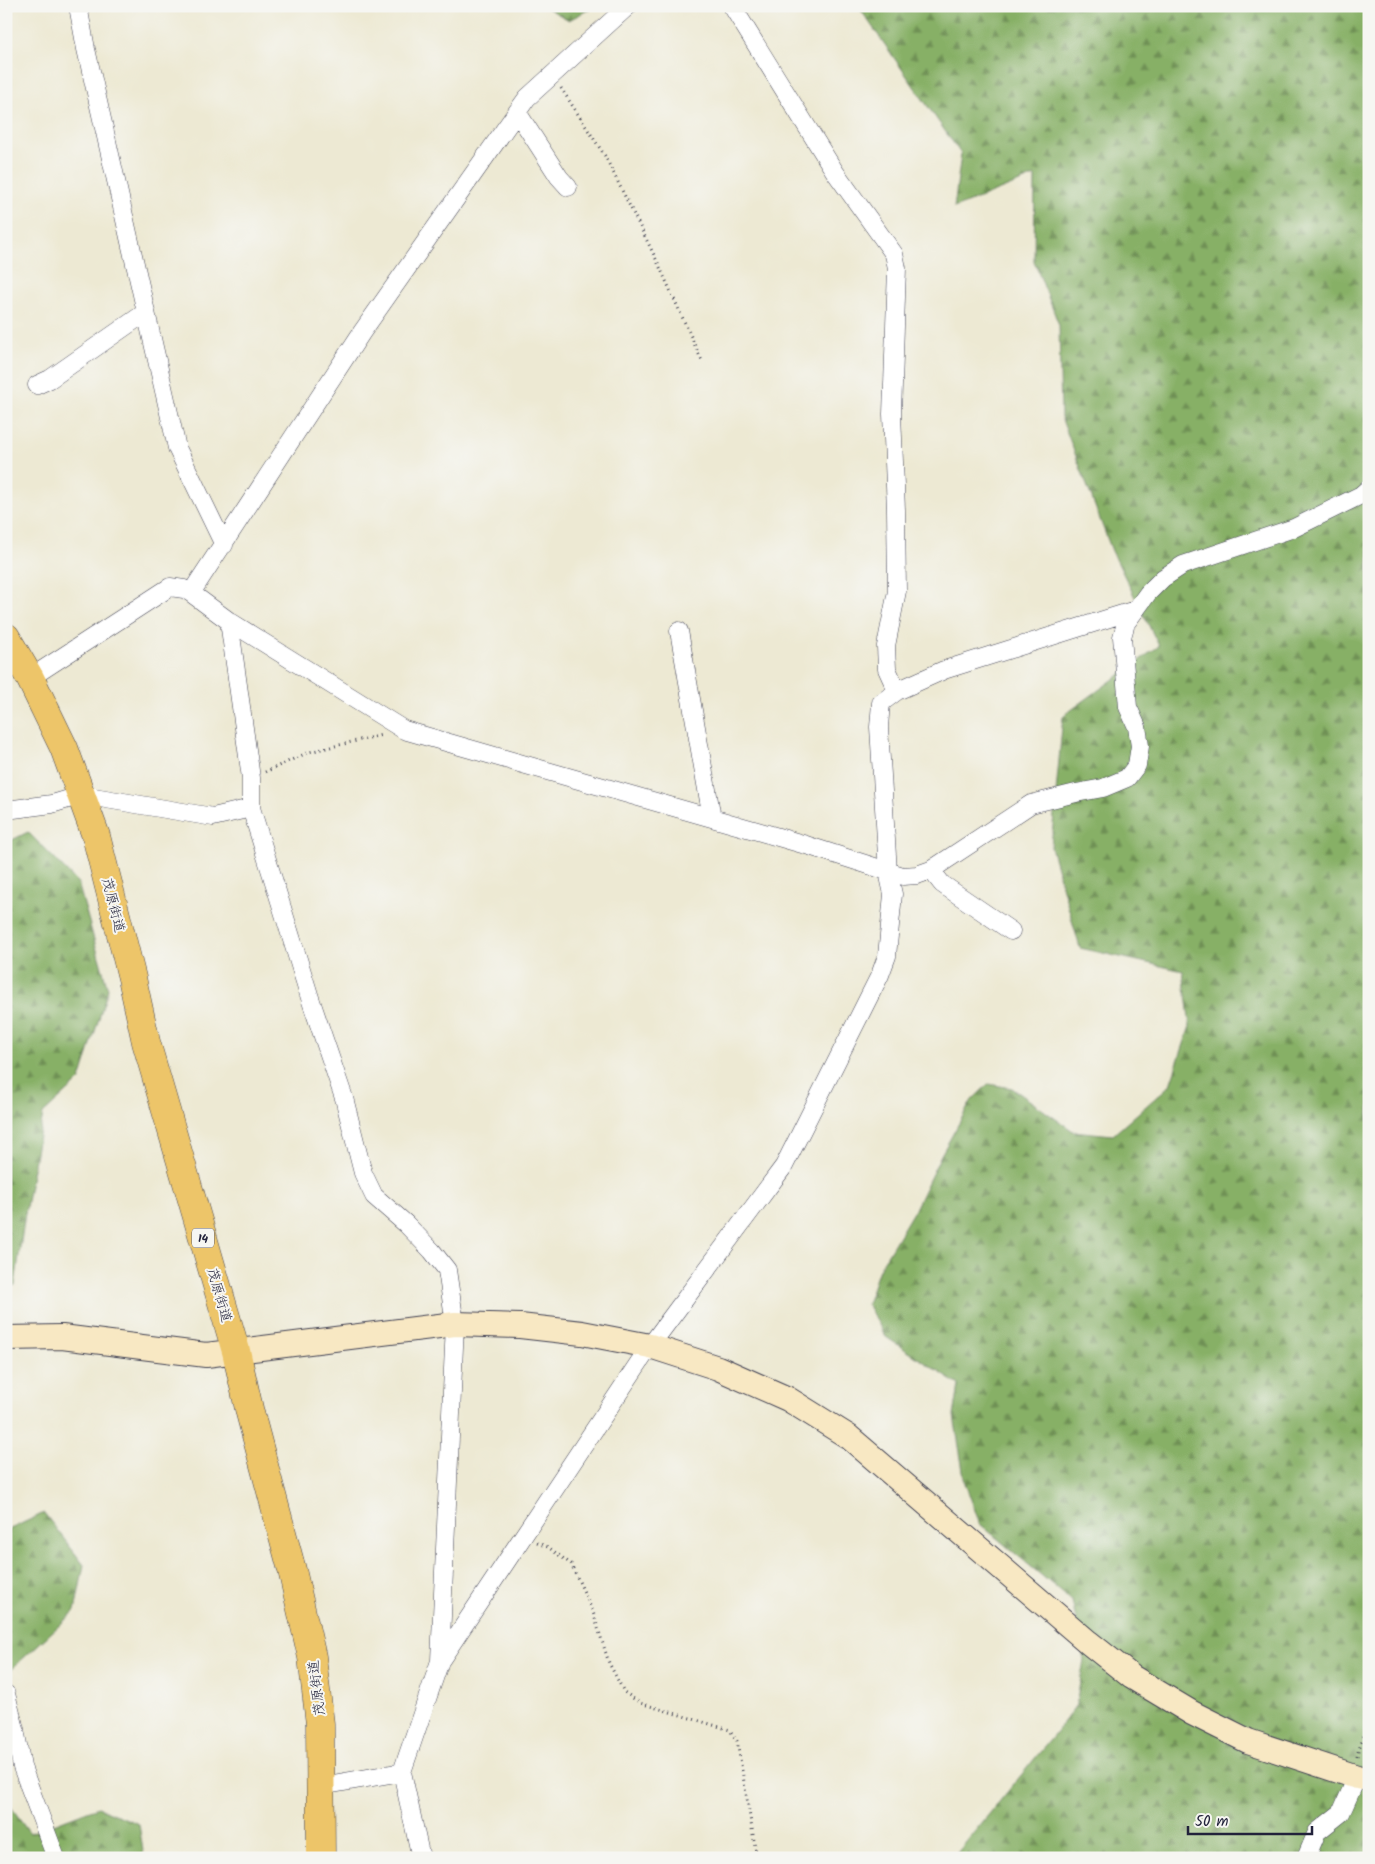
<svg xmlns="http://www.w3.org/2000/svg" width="1375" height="1864" font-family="Kalam,'Klee One',sans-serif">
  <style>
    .forest { fill: url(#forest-firs); stroke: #546950 }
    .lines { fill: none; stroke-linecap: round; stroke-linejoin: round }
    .street-casing { stroke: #404052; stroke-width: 19 }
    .secondary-casing { stroke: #404052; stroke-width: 26 }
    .primary-casing { stroke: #404052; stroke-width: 29 }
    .path { stroke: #404052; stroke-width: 3; stroke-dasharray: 1 4; stroke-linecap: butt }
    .street { stroke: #fff; stroke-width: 18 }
    .secondary { stroke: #f8e8c3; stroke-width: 24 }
    .primary { stroke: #edc569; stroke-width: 28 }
    .labels { text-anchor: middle; stroke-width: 4; stroke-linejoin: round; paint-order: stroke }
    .shield { fill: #f6f6f2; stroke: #626272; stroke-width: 1 }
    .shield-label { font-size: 12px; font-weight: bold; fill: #22223b }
    .street-label { font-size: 14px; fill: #22223b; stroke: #f6f6f2 }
  </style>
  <defs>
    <pattern id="forest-firs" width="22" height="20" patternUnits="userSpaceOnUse" patternTransform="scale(1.25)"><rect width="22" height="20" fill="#87b066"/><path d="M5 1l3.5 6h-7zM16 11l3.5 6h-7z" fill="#6e8f55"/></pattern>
  </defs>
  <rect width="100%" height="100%" fill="#f6f6f2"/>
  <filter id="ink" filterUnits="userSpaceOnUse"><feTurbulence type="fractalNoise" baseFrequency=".02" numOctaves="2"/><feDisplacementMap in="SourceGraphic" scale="10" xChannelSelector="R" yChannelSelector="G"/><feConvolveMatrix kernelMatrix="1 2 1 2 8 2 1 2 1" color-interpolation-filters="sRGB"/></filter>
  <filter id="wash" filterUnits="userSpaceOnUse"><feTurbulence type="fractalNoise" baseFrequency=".0096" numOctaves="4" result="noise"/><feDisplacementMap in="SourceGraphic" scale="20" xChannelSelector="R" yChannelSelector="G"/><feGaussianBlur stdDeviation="1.12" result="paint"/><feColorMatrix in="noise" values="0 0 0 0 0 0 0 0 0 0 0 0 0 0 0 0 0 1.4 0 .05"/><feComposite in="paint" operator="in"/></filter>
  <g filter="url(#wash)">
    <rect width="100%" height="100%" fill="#ede9d3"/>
    <path class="forest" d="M544 6H595L569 20Z
      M858 6H1369V1858H953L1055 1734 1076 1705 1084 1660 1072 1601 980 1524 965 1483 954 1416 959 1385 886 1337 867 1304 879 1269 916 1207 941 1155 972 1100 988 1084 1012 1088 1073 1131 1113 1135 1170 1085 1190 1026 1183 971 1080 948 1051 847 1063 716 1159 646 1112 551 1061 417 1059 325 1034 261 1035 176 954 208 961 154Z
      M28 832 78 883 108 989 80 1080 43 1114 25 1213 15 1285 6 1289V843Z
      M44 1513 84 1565 75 1611 6 1674V1531Z
      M6 1800 30 1833 98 1807 139 1824 144 1858H6Z"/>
  </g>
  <g filter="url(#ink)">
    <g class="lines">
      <g class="street-casing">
        <path id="street" d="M78 6 86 49 177 448 224 545
          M732 6 835 172 894 254 897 268 892 414 896 510 897 591 886 646 887 669 897 691
          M517 112 559 177 568 187
          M37 385 50 379 146 312
          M191 593 362 332 517 112 527 98 628 6
          M229 621 251 778V808L311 1001 344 1098 363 1173 374 1196 406 1224 432 1251 447 1270 455 1324 440 1661
          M679 631 712 818
          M30 678 170 587 184 589 191 593 229 621 404 730 806 845 903 876 917 875 931 870 1031 804 1076 793 1103 788 1127 778 1137 765 1140 746 1137 727 1128 707 1122 637 1126 623 1148 593 1163 578 1183 565 1294 528 1361 495 1369 488
          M6 810 52 804 82 795 213 817 251 808
          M931 870 942 884 1011 931
          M6 1694 15 1729 22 1767 56 1858
          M402 1772 421 1858
          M321 1786 402 1772 440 1661 650 1346 784 1166 880 975 887 956 893 894 888 872 879 727 881 703 897 691 944 670 1135 610
          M1306 1858 1317 1832 1341 1813 1357 1777"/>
      </g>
      <g class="secondary-casing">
        <path id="secondary" d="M6 1338 62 1337 206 1355 455 1324 520 1326 582 1333 650 1346 718 1368 788 1399 849 1437 1088 1642 1132 1677 1192 1713 1248 1741 1357 1777 1369 1779"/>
      </g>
      <g class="primary-casing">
        <path id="primary" d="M6 637 30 678 64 748 96 836 132 978 146 1042 236 1351 250 1413 292 1570 312 1657 320 1724 321 1858"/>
      </g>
      <path class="path" d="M561 88 605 156 658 263 702 361
        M265 772 309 752 382 735
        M537 1543 548 1547 571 1564 593 1612 609 1663 624 1692 640 1703 730 1730 737 1741 757 1858
        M1357 1756 1358 1751 1369 1722"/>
      <use href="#street" class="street"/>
      <use href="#secondary" class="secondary"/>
      <use href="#primary" class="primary"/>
    </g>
  </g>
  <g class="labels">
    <rect class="shield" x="192" y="1228.5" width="22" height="19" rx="4"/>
    <g class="shield-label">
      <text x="203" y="1242">14</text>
    </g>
    <g class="street-label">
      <text transform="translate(114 905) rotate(76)" y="5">茂原街道</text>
      <text transform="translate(220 1295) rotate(74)" y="5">茂原街道</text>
      <text transform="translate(316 1688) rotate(-97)" y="5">茂原街道</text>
    </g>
  </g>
  <rect width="1375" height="1864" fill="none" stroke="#f6f6f2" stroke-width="25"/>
  <path d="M1188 1826v8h124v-8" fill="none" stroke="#22223b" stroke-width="2.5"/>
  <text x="1195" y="1826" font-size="15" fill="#22223b" stroke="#f6f6f2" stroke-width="4" paint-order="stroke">50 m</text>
</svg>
